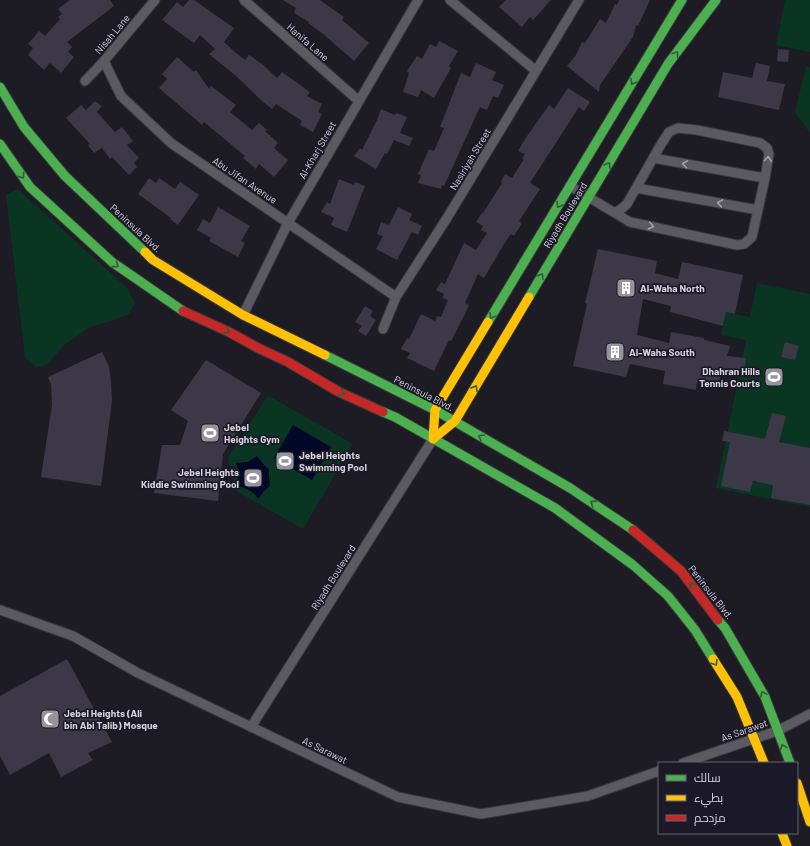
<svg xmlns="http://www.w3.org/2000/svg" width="810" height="846" font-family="Barlow,Cairo,sans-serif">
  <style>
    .green { fill: #0a3523 }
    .water { fill: #030728 }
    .building { fill: #3c3847 }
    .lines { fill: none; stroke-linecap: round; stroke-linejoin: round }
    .street-casing { stroke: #39383f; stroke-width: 11 }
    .fast-casing { stroke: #39383f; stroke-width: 11 }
    .slow-casing { stroke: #39383f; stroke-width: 11 }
    .jam-casing { stroke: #39383f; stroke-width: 11 }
    .street { stroke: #5b5a60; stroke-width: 9 }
    .fast { stroke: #4caf50; stroke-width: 9 }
    .slow { stroke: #ffc107; stroke-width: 9 }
    .jam { stroke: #c62828; stroke-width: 9 }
    .oneway { stroke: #315c39 }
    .oneway2 { stroke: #a4a3ac }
    .labels { text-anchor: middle; stroke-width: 3.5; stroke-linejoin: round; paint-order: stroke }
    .street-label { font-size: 10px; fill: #d5d4de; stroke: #1b1927 }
    .poi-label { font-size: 10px; font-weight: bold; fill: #d5d4de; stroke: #1b1927; text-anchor: start }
  </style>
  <rect width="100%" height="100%" fill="#1d1c24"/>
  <path class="green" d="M785 0H810V52L776 45Z
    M806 66 810 67V133L795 112Z
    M18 189 127 288 135 303 129 314 117 319 90 327 63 346 47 365 36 367 25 358 6 195Z
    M757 283 810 294V507L716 488 746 340 721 335 726 312 750 317Z
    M269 396 353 444 303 529 233 489 236 467 229 465 228 457 267 397Z"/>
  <path class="water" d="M293 425 331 447 312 480 274 458Z
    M257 456 265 466 269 469V476L270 486 264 491 259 498H257C254 490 243 488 236 485 239 479 238 469 236 463L248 462Z"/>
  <path class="building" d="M70 0H110L114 6 67 42 72 47 68 52 74 57 61 73 50 63 44 70 28 55 33 48 28 44 39 31 45 36 60 19 58 17 62 14 58 9Z
    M189 0H194L234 28 224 42 235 52 245 60 249 55 262 64 277 78 282 72 310 92 307 96 322 104 318 112 322 114 313 132 300 125 302 121 276 104 272 109 262 101 236 76 209 54 215 49 200 35 194 43 162 20 177 2 183 7Z
    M283 0H320L344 17 342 20 369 43 354 61 322 33 308 23 309 22 294 13 296 8Z
    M506 0H551L533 20 530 17 522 27 499 7Z
    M619 0H650L638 26 636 25 633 37 600 85 599 92 567 66 576 55 582 42 585 43 600 19 606 23 615 4 617 5Z
    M439 41 458 51 449 66 451 68 434 98 421 90 418 97 403 92 409 73 407 71 417 56 422 59 430 44 436 47Z
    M778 49 789 50 788 62 777 61Z
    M177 57 194 72 196 70 209 89 211 86 236 105 230 112 252 130 259 123 267 130 265 131 278 143 274 148 288 160 274 177 259 164 256 169 243 158 245 156 204 122 202 125 159 88 167 79 162 74Z
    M476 63 496 72 492 80 504 85 498 98 493 96 487 110 480 107 444 186 442 185 441 189 418 183 421 175 418 174 429 149 434 151 444 128 440 127 461 73 470 77Z
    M756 63 770 66 767 81 785 84 779 110 718 97 723 72 752 78Z
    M568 88 590 102 584 111 579 107 530 183 540 189 519 221 522 223 514 236 511 234 504 244 484 278 478 274 465 303 469 305 464 316 451 341 449 340 434 371 407 358 410 353 401 349 407 338 409 339 421 314 435 321 437 316 441 317 448 300 442 298 444 294 436 290 441 282 445 284 464 243 476 250 487 233 481 230 483 226 476 222 482 213H483L502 183 501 182 505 174 512 178 524 159 522 158 525 154 518 151 525 139 549 105 554 109Z
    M95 101 102 106 97 112 115 132 122 127 133 141 127 145 139 158 134 163 137 167 129 175 112 157 110 159 102 148 94 153 88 145 90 144 66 118 81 105 86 110Z
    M381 109 395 115 396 113 407 117 400 133 413 138 409 146 394 140 387 154 385 153 376 169 354 156 360 148 362 150 377 120Z
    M149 178 156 183 159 178 175 189 180 182 199 195 178 225 170 219 171 218 138 194Z
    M339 179 354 185 355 182 365 186 347 232 331 225 334 218 321 212 327 202 330 204Z
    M218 207 250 226 241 241 245 243 238 257 209 241 211 238 197 230 203 219 210 223Z
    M398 207 412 214 409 220 422 226 418 235 412 232 397 260 376 249 383 236 377 234 381 222 389 225Z
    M598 249 657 261 655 273 678 279 682 262 743 275 735 314 726 312 723 326 670 312 671 306 643 299 637 335 669 343 671 332 704 338V340L730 346 727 356 746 358 744 371 722 369 718 387 697 382 696 390 663 384 665 371 630 364 626 377 573 366 587 304 585 303Z
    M365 306 373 311 370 316 376 320 366 336 358 331 362 326 355 322Z
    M785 342 799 346 795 360 781 357Z
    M102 352 109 366 111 381 112 401 101 486 41 477 52 405 51 384 48 377Z
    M206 360 261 393 223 454 218 501 154 493 162 445H180L188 421 171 410Z
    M772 413 786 416 779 442 810 448V505L771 498 773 485 753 481 750 492 721 486 730 442 722 441 724 431 765 439Z
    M67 659 112 742 88 753 93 760 61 777 49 753 10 775 0 756V696Z"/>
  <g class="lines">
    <g class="street-casing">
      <path id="street" d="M244 0 359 101
        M450 0 536 71
        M104 61 121 96 171 143 396 297
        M85 81 104 61 155 0
        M653 158 765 178
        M570 186 630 222 737 245 744 244 752 237 765 178 769 154 767 148 760 143 697 130 678 128 669 132 660 146 627 204 620 210 615 212
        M636 188 758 210
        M243 315 288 223 418 0
        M383 329 396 297 447 218 579 0
        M0 610 73 636 138 673 398 797 481 814 588 796 659 771
        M251 727 433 439
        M683 763 777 731 810 714"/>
    </g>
    <g class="fast-casing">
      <path id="fast" d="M0 87 24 127 65 176 145 252
        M0 144 30 187 112 262 183 311
        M529 297 668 64 716 0
        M488 322 682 0
        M325 355 435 410 570 488 633 530
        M383 412 395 417 555 508 633 565 668 596 695 630 713 659
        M718 620 725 628 765 697 790 763"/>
    </g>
    <g class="slow-casing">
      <path id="slow" d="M145 252 153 260 243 315 325 355
        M488 322 435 410 433 439 455 421 529 297
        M713 659 737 697 764 763
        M797 783 810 822
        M782 833 787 846"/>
    </g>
    <g class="jam-casing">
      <path id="jam" d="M183 311 229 332 258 348 288 362 339 392 383 412
        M633 530 681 571 718 620"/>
    </g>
    <use href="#street" class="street"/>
    <use href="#fast" class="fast"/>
    <use href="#slow" class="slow"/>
    <use href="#jam" class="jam"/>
  </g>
  <defs><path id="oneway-chevron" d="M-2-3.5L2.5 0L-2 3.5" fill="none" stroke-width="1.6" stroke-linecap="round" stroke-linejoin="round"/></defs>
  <g class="oneway">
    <use href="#oneway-chevron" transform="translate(676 54) rotate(-54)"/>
    <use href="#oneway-chevron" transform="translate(633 82) rotate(121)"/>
    <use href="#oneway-chevron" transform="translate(608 165) rotate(-59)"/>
    <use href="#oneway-chevron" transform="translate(22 176) rotate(55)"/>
    <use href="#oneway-chevron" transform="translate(559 205) rotate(121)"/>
    <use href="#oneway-chevron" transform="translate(116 265) rotate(36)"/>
    <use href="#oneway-chevron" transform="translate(541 276) rotate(-59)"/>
    <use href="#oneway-chevron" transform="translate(492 316) rotate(121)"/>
    <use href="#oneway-chevron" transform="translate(227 331) rotate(26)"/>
    <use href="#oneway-chevron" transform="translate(475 388) rotate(-59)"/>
    <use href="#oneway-chevron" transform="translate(342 393) rotate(26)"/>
    <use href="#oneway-chevron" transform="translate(481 437) rotate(-150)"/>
    <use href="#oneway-chevron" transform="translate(593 503) rotate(-147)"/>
    <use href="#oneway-chevron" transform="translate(692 585) rotate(-128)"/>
    <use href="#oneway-chevron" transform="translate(715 663) rotate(58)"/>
    <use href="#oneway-chevron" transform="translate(763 694) rotate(-117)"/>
    <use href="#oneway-chevron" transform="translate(783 747) rotate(-111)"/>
  </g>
  <g class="oneway2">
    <use href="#oneway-chevron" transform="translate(768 159) rotate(-85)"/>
    <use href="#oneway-chevron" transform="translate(685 164) rotate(-170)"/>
    <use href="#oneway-chevron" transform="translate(720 203) rotate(-170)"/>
    <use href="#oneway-chevron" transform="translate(651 226) rotate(12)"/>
  </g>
  <defs>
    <g id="building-square" transform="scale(1)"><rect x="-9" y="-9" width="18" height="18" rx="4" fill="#95949d" stroke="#1b1927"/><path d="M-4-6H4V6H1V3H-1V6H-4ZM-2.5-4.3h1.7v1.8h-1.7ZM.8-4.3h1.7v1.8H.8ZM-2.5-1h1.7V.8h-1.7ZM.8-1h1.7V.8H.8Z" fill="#fff"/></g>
    <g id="stadium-square" transform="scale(1)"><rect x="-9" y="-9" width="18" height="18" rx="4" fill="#95949d" stroke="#1b1927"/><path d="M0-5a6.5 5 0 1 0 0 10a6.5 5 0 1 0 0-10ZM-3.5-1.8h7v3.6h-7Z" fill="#fff"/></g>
    <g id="mosque-square" transform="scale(1)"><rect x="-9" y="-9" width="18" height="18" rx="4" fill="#95949d" stroke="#1b1927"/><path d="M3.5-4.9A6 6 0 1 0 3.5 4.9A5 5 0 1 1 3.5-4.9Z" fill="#fff"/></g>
  </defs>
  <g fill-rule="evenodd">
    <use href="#building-square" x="626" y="288"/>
    <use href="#building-square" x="615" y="352"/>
    <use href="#stadium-square" x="774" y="377"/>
    <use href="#stadium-square" x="210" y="433"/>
    <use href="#stadium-square" x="285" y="461"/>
    <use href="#stadium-square" x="253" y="478"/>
    <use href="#mosque-square" x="50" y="719"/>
  </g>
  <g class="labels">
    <g class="street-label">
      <text transform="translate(112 34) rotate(-50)" y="4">Nisah Lane</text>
      <text transform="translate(308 42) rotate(41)" y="4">Hanifa Lane</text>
      <text transform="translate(317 150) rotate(-60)" y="4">Al-Kharj Street</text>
      <text transform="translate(470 159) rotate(-59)" y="4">Nasiriyah Street</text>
      <text transform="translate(245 180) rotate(34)" y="4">Abu Jifan Avenue</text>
      <text transform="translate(565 215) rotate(-59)" y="4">Riyadh Boulevard</text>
      <text transform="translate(136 228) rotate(43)" y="4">Peninsula Blvd.</text>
      <text transform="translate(424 393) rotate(27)" y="4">Peninsula Blvd.</text>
      <text transform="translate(333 577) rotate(-58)" y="4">Riyadh Boulevard</text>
      <text transform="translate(711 592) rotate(52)" y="4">Peninsula Blvd.</text>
      <text transform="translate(744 730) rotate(-19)" y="4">As Sarawat</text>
      <text transform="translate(325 750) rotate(26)" y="4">As Sarawat</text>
    </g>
    <g class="poi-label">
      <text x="640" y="292">Al-Waha North</text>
      <text x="629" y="356">Al-Waha South</text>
      <text x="760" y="375" text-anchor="end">Dhahran Hills<tspan x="760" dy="12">Tennis Courts</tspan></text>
      <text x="224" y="431">Jebel<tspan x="224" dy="12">Heights Gym</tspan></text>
      <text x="299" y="459">Jebel Heights<tspan x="299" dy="12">Swimming Pool</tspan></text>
      <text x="239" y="476" text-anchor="end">Jebel Heights<tspan x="239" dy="12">Kiddie Swimming Pool</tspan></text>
      <text x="64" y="717">Jebel Heights (Ali<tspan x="64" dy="12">bin Abi Talib) Mosque</tspan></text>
    </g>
  </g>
  <rect x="658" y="762" width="140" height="72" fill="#1b1927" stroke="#656470"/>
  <rect x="666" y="775" width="20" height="6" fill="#4caf50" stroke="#656470"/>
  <text x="694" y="782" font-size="12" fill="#d5d4de">سالك</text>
  <rect x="666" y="795" width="20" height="6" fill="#ffc107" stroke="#656470"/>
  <text x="694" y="802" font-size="12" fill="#d5d4de">بطيء</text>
  <rect x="666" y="815" width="20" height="6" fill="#c62828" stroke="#656470"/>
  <text x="694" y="822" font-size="12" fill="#d5d4de">مزدحم</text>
</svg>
